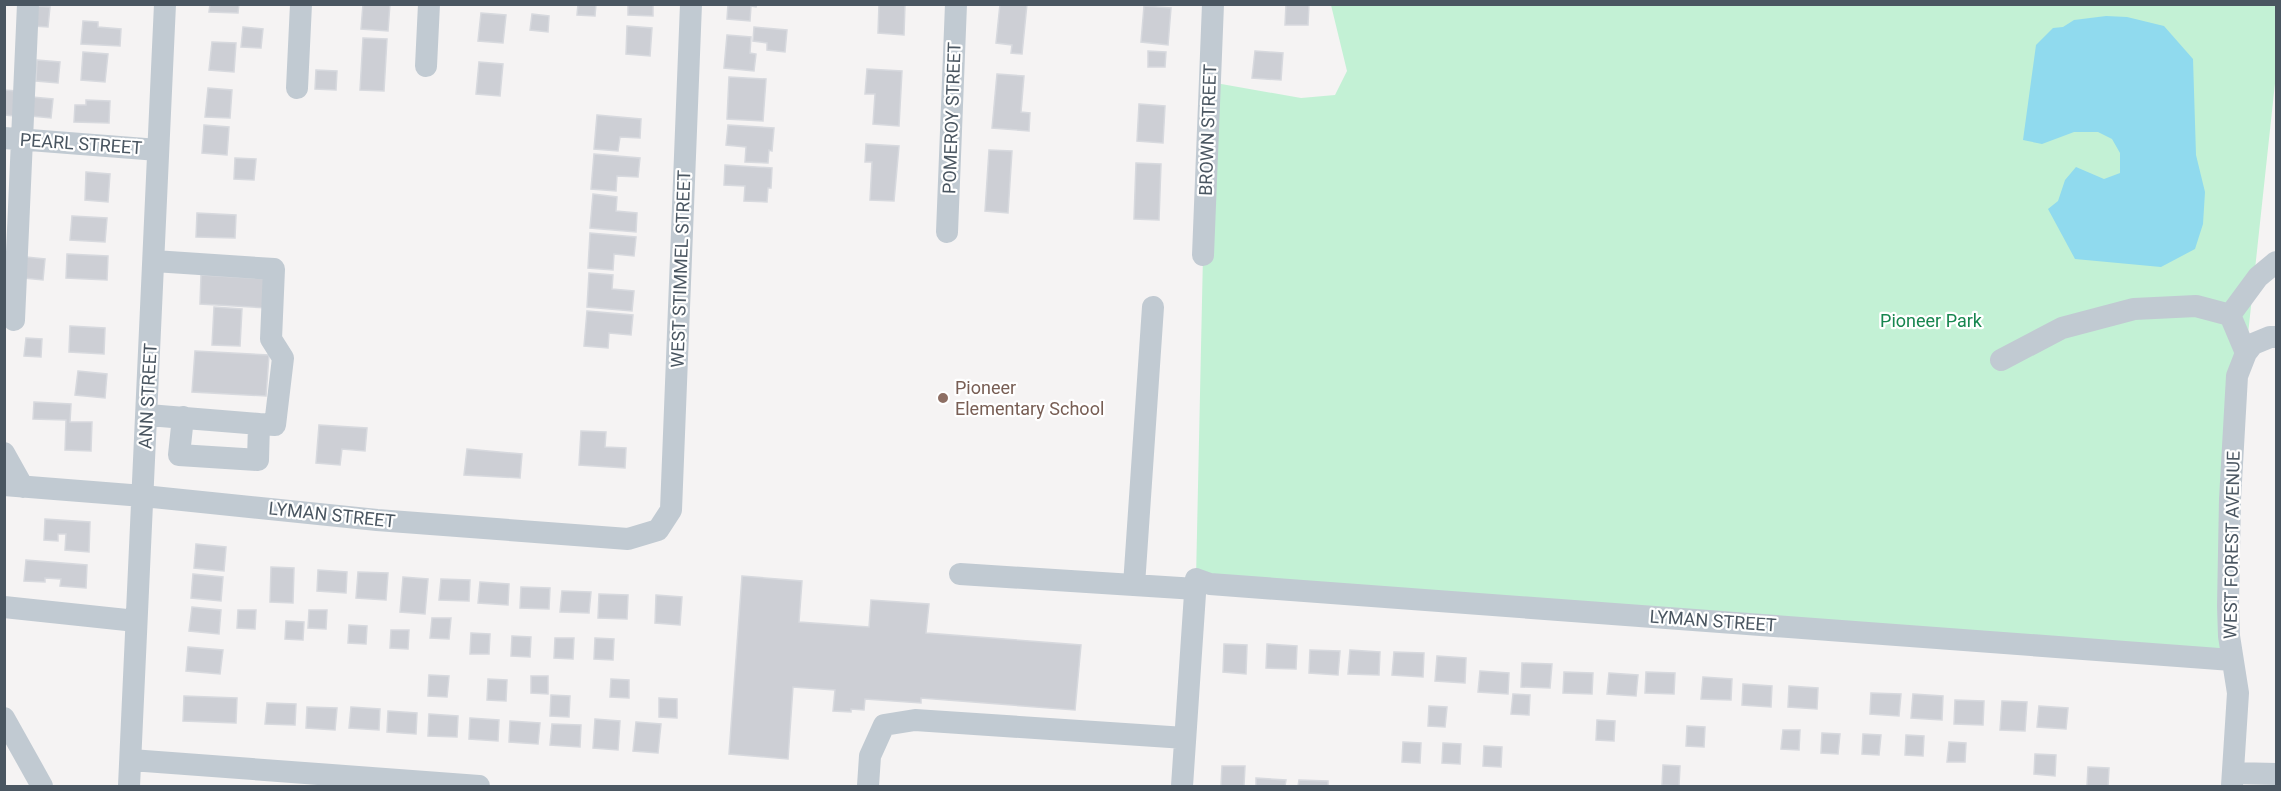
<svg xmlns="http://www.w3.org/2000/svg" width="2281" height="791" font-family="Roboto,sans-serif">
  <style>
    .green { fill: #c3f1d5 }
    .water { fill: #90daee }
    .building { fill: #cdcfd5; stroke: #d7d9de; stroke-width: 1.5 }
    .lines { fill: none; stroke-linecap: round; stroke-linejoin: round }
    .minor { stroke: #c1cad2; stroke-width: 22 }
    .education-dot { fill: #8d6e63; stroke: #fff; stroke-width: 2 }
    .labels { text-anchor: middle; stroke-width: 4.5; stroke-linejoin: round; paint-order: stroke }
    .street-label { font-size: 18px; fill: #4a5661; stroke: #fff }
    .park-label { font-size: 18px; fill: #17864f; stroke: #fff }
    .education-label { font-size: 18px; fill: #785e54; stroke: #fff; text-anchor: start }
  </style>
  <rect width="100%" height="100%" fill="#f5f3f3"/>
  <path class="green" d="M1331 5H2276V74L2246 353 2232 660 1196 579 1203 255 1210 82 1301 98 1335 95 1347 71Z"/>
  <path class="water" d="M2106 16 2127 17 2164 26 2193 59 2196 155 2205 192 2203 224 2195 249 2161 267 2075 259 2048 209 2058 201 2065 180 2076 167 2104 179 2120 173V153L2112 139 2098 132H2074L2042 144 2023 140 2036 45 2053 28 2063 27 2074 20Z"/>
  <path class="building" d="M210 4H239L238 13 209 12Z
    M363 4H390L388 31 361 29Z
    M578 4H596L595 16 577 15Z
    M628 4H653V16L628 15Z
    M728 4H757L756 7 751 6 750 21 727 19Z
    M879 4H905L904 35 878 33Z
    M1000 4H1027L1022 54 1011 53 1012 45 996 43Z
    M1286 4H1309L1308 25H1285Z
    M35 6 50 7 48 27 33 26Z
    M1144 6 1171 8 1168 45 1141 42Z
    M481 13 506 15 503 43 478 41Z
    M532 14 549 16 548 32 530 30Z
    M83 21 98 22V27L121 29 120 46 81 44Z
    M627 26 652 28 650 56 626 54Z
    M243 27 263 29 261 48 241 47Z
    M754 27 787 30 785 52 767 50V43L753 41Z
    M727 35 751 37 750 53 756 54 754 71 724 68Z
    M363 38 387 39 384 91 360 90Z
    M212 42 236 43 234 72 209 70Z
    M1148 51 1166 52 1165 67H1148Z
    M1255 51 1283 53 1281 80 1252 78Z
    M83 52 108 54 105 82 81 80Z
    M37 60 60 62 58 83 36 81Z
    M479 62 503 64 500 96 476 94Z
    M867 69 902 71 899 126 873 124 875 94H865Z
    M316 70 337 71 336 90 315 89Z
    M997 74 1024 76 1021 112 1030 113 1029 131 992 128Z
    M729 77 766 79 763 121 727 119Z
    M208 88 232 90 230 118 205 117Z
    M4 90 17 91 15 116 4 115Z
    M32 97 53 99 51 118 31 116Z
    M86 100 110 101 109 123 74 122 75 105H86Z
    M1139 104 1165 106 1163 143 1137 141Z
    M597 115 641 119 640 138 620 137 618 151 594 149Z
    M204 125 229 127 227 155 202 153Z
    M728 125 774 128 772 151 769 150 768 163 745 162 746 147 726 145Z
    M866 144 899 146 894 201 870 200 872 162H865Z
    M989 150 1012 151 1008 213 985 211Z
    M594 154 640 158 638 177 617 176 616 191 591 189Z
    M235 158 256 159 254 180 234 179Z
    M1136 163 1161 164 1159 220 1134 219Z
    M725 165 772 168 771 188H768L767 202 744 201 745 186 724 185Z
    M86 172 110 174 108 202 85 200Z
    M593 194 617 197 616 211 637 213 636 232 590 228Z
    M197 213 236 215 235 238 196 237Z
    M72 216 107 218 105 242 70 240Z
    M590 233 636 237 634 256 614 254 613 270 588 268Z
    M67 254 108 256 107 280 66 278Z
    M26 257 45 259 43 280 24 278Z
    M589 273 613 275 612 289 634 291 632 311 587 307Z
    M201 275 269 279 268 308 200 304Z
    M214 307 242 309 240 346 212 345Z
    M587 311 633 315 631 335 609 333 608 348 584 346Z
    M70 326 105 328 104 354 69 352Z
    M26 338 42 339 41 357 24 356Z
    M195 351 269 355 266 396 192 392Z
    M78 371 107 374 105 398 75 395Z
    M34 402 71 404 70 422H92L91 451 65 450 66 420 33 419Z
    M319 425 367 428 365 451 342 449 340 465 316 463Z
    M581 431 606 432 605 447 626 448 625 468 579 465Z
    M467 449 522 454 520 478 464 475Z
    M45 519 90 522 89 552 65 550 66 534H58V541L44 540Z
    M196 544 226 547 224 571 194 568Z
    M26 560 87 565 86 588 60 586 61 579 45 578V582L24 581Z
    M271 567 294 568 293 603 270 602Z
    M318 570 347 572 346 593 317 591Z
    M358 572 388 573 386 600 356 598Z
    M193 574 223 577 221 601 191 598Z
    M742 576 802 581 799 622 869 627 871 600 929 604 926 633 1081 645 1075 710 921 698V703L865 699 864 710 851 709V712L833 711 835 690 793 687 788 759 729 754Z
    M403 577 428 579 425 614 400 612Z
    M441 579 470 580 469 601 439 600Z
    M480 582 509 584 508 605 478 603Z
    M521 587 550 588 549 609 520 608Z
    M562 591 591 592 589 613 560 612Z
    M599 594 628 595 627 619 598 618Z
    M656 595 682 597 680 625 655 623Z
    M192 607 221 610 219 634 189 631Z
    M238 610H256L255 629 237 628Z
    M309 610H327L326 629 308 628Z
    M432 618H451L449 639 430 638Z
    M286 621 304 622 303 640 285 639Z
    M349 625 367 626 366 644 348 643Z
    M391 630H409L408 649 390 648Z
    M471 633 490 634 489 654H470Z
    M512 636 531 637 530 657 511 656Z
    M555 638H574L573 659 554 658Z
    M595 638 614 639 613 660 594 659Z
    M1224 644 1247 645 1246 674 1223 672Z
    M1267 644 1297 646 1296 669 1266 668Z
    M188 647 223 650 220 674 186 671Z
    M1310 650 1340 651 1338 675 1309 673Z
    M1350 650 1380 652 1379 675 1348 674Z
    M1394 652 1424 653 1423 677 1392 675Z
    M1437 656 1466 658 1465 683 1435 681Z
    M1522 663 1552 664 1550 688 1521 687Z
    M1480 671 1509 673 1508 694 1478 692Z
    M1564 672 1593 673 1592 694 1563 693Z
    M1646 672 1675 673 1674 694 1645 693Z
    M1609 673 1638 675 1636 696 1607 694Z
    M429 675 449 676 447 697 428 696Z
    M531 676H548V694L531 693Z
    M1703 677 1732 679 1731 700 1701 699Z
    M488 679 507 680 506 701 487 700Z
    M611 679 629 680V698L610 697Z
    M1743 684 1772 686 1771 707 1742 705Z
    M1789 686 1818 688 1817 709 1788 707Z
    M1871 693 1901 694 1899 716 1870 714Z
    M1513 694 1530 695 1529 715 1511 714Z
    M1913 694 1943 696 1942 720 1911 718Z
    M551 695 570 696 569 717 550 716Z
    M184 696 237 698 236 723 183 721Z
    M659 698 677 699V718L659 717Z
    M1955 700 1984 701 1983 725 1954 724Z
    M2002 701 2027 702 2025 731 2000 730Z
    M267 703 296 704 295 725 265 724Z
    M1429 706 1447 707 1445 727 1428 726Z
    M2039 706 2068 708 2066 729 2037 727Z
    M307 707 337 708 335 730 306 728Z
    M351 707 380 709 379 730 349 728Z
    M388 711 417 713 416 734 387 732Z
    M429 714 458 716 457 737 428 736Z
    M470 718 499 720 498 741 469 739Z
    M595 719 620 721 618 750 593 748Z
    M1597 720 1615 721 1614 741 1596 740Z
    M510 721 540 723 538 744 509 742Z
    M636 722 661 724 658 753 633 751Z
    M552 724 581 725 580 747 550 745Z
    M1687 726 1705 727 1704 747 1686 746Z
    M1783 730H1800L1799 750 1781 749Z
    M1822 733 1840 734 1838 754 1821 753Z
    M1863 734 1881 735 1879 755 1862 754Z
    M1906 735 1924 736 1923 756 1905 755Z
    M1403 742 1421 743 1420 763 1402 762Z
    M1949 742 1966 743 1965 762H1947Z
    M1443 743 1461 744 1460 764 1442 763Z
    M1484 746 1502 747 1501 767 1483 766Z
    M2035 754 2056 755 2055 776 2034 774Z
    M1663 765 1680 766 1679 786 1662 785Z
    M1222 766H1245L1244 786H1221Z
    M2088 767 2109 768 2108 786H2087Z
    M1256 778 1286 780 1285 786H1256Z
    M1299 780 1328 781V786H1298Z"/>
  <g class="lines">
    <path class="minor" d="M426 66 429 4
      M297 88 301 4
      M4 138 158 150
      M947 232 956 4
      M1203 255 1213 4
      M154 261 274 269 271 339 283 358 275 425 259 424
      M14 320 28 4
      M2246 353 2230 315 2258 277 2276 262
      M2001 360 2062 328 2134 309 2196 306 2230 315
      M148 415 259 424 258 460 179 455 183 417
      M4 453 23 487
      M4 485 143 496 377 520 628 539 658 530 671 510 691 4
      M960 574 1196 589
      M1134 585 1153 307
      M4 607 136 621
      M4 718 42 786
      M131 760 479 786
      M2233 773 2276 774
      M129 786 165 4
      M868 786 870 756 884 725 915 720 1185 738
      M1182 786 1196 579 1210 584 2232 660
      M2232 786 2238 693 2229 636 2228 606 2230 499 2237 376 2246 353 2253 344 2270 337H2276"/>
  </g>
  <circle class="education-dot" cx="943" cy="398" r="6"/>
  <g class="labels">
    <g class="street-label">
      <text transform="translate(952 118) rotate(-88)" y="6">POMEROY STREET</text>
      <text transform="translate(1208 130) rotate(-88)" y="6">BROWN STREET</text>
      <text transform="translate(81 144) rotate(4)" y="6">PEARL STREET</text>
      <text transform="translate(681 269) rotate(-88)" y="6">WEST STIMMEL STREET</text>
      <text transform="translate(148 396) rotate(-87)" y="6">ANN STREET</text>
      <text transform="translate(332 515) rotate(6)" y="6">LYMAN STREET</text>
      <text transform="translate(2232 545) rotate(-89)" y="6">WEST FOREST AVENUE</text>
      <text transform="translate(1713 621) rotate(4)" y="6">LYMAN STREET</text>
    </g>
    <g class="park-label">
      <text x="1931" y="327">Pioneer Park</text>
    </g>
    <g class="education-label">
      <text x="955" y="394">Pioneer<tspan x="955" dy="21">Elementary School</tspan></text>
    </g>
  </g>
  <rect width="2281" height="791" fill="none" stroke="#4a5661" stroke-width="12"/>
</svg>
